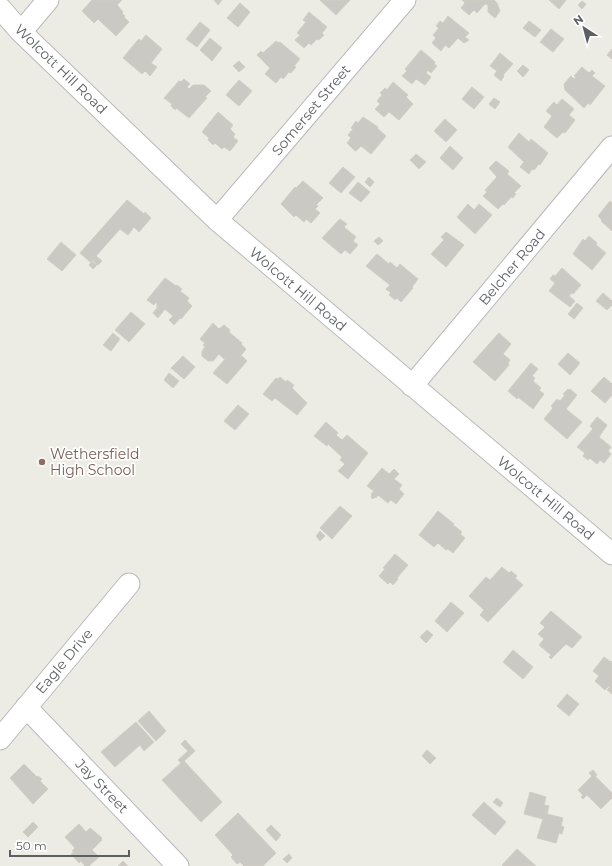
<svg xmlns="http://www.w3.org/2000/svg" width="612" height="866" font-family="Montserrat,sans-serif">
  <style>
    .building { fill: #cbc9c3; stroke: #d1cdc3 }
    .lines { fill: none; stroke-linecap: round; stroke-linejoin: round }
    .minor-casing { stroke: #b7b9bd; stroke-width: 23 }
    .minor { stroke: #fff; stroke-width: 21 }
    .education-dot { fill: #8d6e63; stroke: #fff; stroke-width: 1.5 }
    .labels { text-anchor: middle; stroke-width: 3.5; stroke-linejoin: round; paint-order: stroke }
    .street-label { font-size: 14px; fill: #5c5f63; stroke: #fff }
    .education-label { font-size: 14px; fill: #785e54; stroke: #fff; text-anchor: start }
  </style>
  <rect width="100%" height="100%" fill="#edece4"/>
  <path class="building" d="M92 0H122L117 5 123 12 122 13 125 16 124 17 129 22 116 36 98 19 94 23 82 11Z
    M214 0H222L218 5Z
    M320 0H350L336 15Z
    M462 0H494L497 3 500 11 495 18 488 12V5L485 4 477 13 474 10 469 15 461 8 465 3Z
    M549 0H566L559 9Z
    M582 1 586 4 582 9 578 5Z
    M240 3 250 12 238 27 227 18Z
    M309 12 327 27 322 33 324 35 319 40 317 39 311 45 309 43 304 48 295 40 300 35 297 33 306 22 303 20Z
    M448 16 469 33 465 37 469 40 464 43 458 38 449 48 445 45 441 51 432 43 436 38 433 35 439 28 436 26 440 21 443 23Z
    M529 21 541 30 535 37 523 28Z
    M200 22 210 30 197 47 186 39Z
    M551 29 564 39 553 52 540 42Z
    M146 35 162 49 151 63 157 67 150 76 145 71 142 74 123 58 137 41 139 39 141 41Z
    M210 38 222 48 212 61 200 50Z
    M276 41 279 43 280 42 300 59 294 66 296 67 291 73 289 72 283 79 281 77 276 83 265 74 270 68 257 55 261 51 263 53Z
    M612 49V59L607 55Z
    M421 50 435 62 434 64 437 66 431 73 428 70 426 73 431 77 425 85 416 79 412 84 402 76 407 71 405 69Z
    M500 53 513 64 503 75 504 76 501 81 494 75 497 71 490 66Z
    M239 61 245 67 239 72 233 66Z
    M523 65 529 70 523 77 517 71Z
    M582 67 589 73 592 70 595 73 592 76 605 86 590 105 588 103 584 108 565 90 564 84 571 76 574 79 576 77 574 76Z
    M184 79 190 84 187 87 189 89 193 85H204L211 91 205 97 207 98 189 118 176 108 175 110 171 106 172 104 164 98 179 81 181 82Z
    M239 80 252 91 239 106 226 95Z
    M393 82 408 95 406 97 413 104 399 120 389 112 384 117 375 109 380 104 377 101 382 95 380 93 385 88 387 90Z
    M472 87 484 97 474 109 462 99Z
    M494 98 500 102 495 109 489 104Z
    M562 99 574 109 569 115 575 120 565 133 563 132 557 138 544 127 552 116 546 111 554 102 557 105Z
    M218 112 233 125 230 129 235 134 233 137 238 141 230 151 224 147 222 149 215 143 213 145 208 140 209 138 202 132Z
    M363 117 378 127 377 128 386 136 371 154 361 146 356 151 354 150 347 143 351 138 348 135 353 129 351 128 356 121 358 123Z
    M445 119 457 130 446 142 434 131Z
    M519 133 529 142 531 139 548 153 540 165 539 164 534 170 532 169 529 174 520 167 524 162 508 147Z
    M450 146 463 158 453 170 440 158Z
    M416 154 426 162 419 169 410 160Z
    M496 161 509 171 507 174 521 186 514 193 516 194 513 198 511 197 504 205 503 204 498 209 483 196 487 192 485 190 497 177 489 168Z
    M343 167 355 177 341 193 329 183Z
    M369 177 374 182 370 187 365 182Z
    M303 181 323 198 316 205 318 206 315 209 320 213 311 223 306 219 304 222 296 215 294 217 281 204 295 187 296 188Z
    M358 182 370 192 361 202 349 193Z
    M127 200 144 214 145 212 151 218 139 232 134 227 128 235 120 229 96 256 102 261 98 265 93 260 90 262 80 253Z
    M610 201 612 203V231L601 221 602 220 598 216Z
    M468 204 474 210 479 204 492 215 475 234 457 217Z
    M340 219 347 224 344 227 356 237 353 241 358 245 350 254 345 250 341 254 322 238Z
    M446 232 464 245 446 267 431 254 444 240 441 237Z
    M589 236 597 243 596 245 606 253 592 270 573 254 583 239 585 241Z
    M379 237 383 241 378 245 374 241Z
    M61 242 76 255 62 271 47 259Z
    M377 254 389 264 390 262 397 268 400 264 418 279 412 287 413 288 401 302 397 298 395 300 389 295 391 293 386 289 390 285 366 266Z
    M92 261 97 265 93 269 89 265Z
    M562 268 581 285 573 294 571 293 569 296 575 301 570 307 549 291 555 283 550 279 553 275 555 276Z
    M165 278 176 286 177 285 182 289 180 291 189 298 187 301 192 306 181 319 180 318 174 325 169 320 173 316 165 309 158 318 153 313 157 308V303L156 302 154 305 147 300Z
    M603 293 612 301V305L607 310 596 301Z
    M577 303 583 308 574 319 568 314Z
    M131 312 145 324 129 342 115 330Z
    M213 323 219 329 224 325 230 330 229 332 242 343 241 344 246 349 240 357V358L242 356 247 361 227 384 213 373 226 358 224 359 219 354 213 361H208L202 356V351L205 347 203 345 205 343 200 339Z
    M113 333 120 339 111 351 103 345Z
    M499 333 511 344 503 354 510 360 508 363 509 365 495 381 473 362Z
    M568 353 580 363 570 375 558 364Z
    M183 356 195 367 184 379 171 368Z
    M531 363 538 369 532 376 535 378 533 381 541 388 539 390 544 394 533 409 518 397 517 399 508 391Z
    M169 373 179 381 173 388 164 380Z
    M280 377 286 382 287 380 294 385 292 388 307 403 297 415 275 398 272 401 263 394 276 378 278 379Z
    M604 377 612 384V395L605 403 591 391Z
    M568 389 569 390 570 389 577 395 566 409 582 422 567 439 544 419 553 408 551 406 557 399 560 401 565 395 563 394Z
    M238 405 249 414 235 430 224 421Z
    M597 417 607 425 599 437 611 447 608 451 611 454 604 463 600 460 597 464 590 458 588 460 583 456 585 453 577 447 593 429 590 426Z
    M326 422 338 433 336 435 342 440 347 435 368 453 348 479 338 471 345 464 340 460 342 457 328 444 327 446 314 436Z
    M382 468 389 474 394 469 399 474 394 479 402 485 399 489 404 494 396 504 391 500 388 503 378 495 376 498 375 497 373 499 371 497 372 495 371 494 374 491 367 486Z
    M340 506 352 516 332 539 320 528Z
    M438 511 454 524 453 525 462 532 460 534 465 538 453 553 448 549 446 550 438 543 434 547 419 535Z
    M320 531 325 536 320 541 316 536Z
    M395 554 408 565 397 578 398 579 393 585 390 582 388 584 379 576 385 569 383 568Z
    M502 567 509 573 511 571 517 576 515 578 523 585 488 622 480 615 484 610 469 596 486 577 490 580Z
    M451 602 464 613 447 632 435 621Z
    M551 611 582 637 572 648 566 644 551 659 549 657 551 655 539 645 544 639 538 634 545 627 540 623Z
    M427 630 433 635 426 643 420 637Z
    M513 650 533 667 523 679 503 662Z
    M604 657 611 662 612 661V694L607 690 610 687 609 686 605 690 595 681 599 676 593 671Z
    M567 694 579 704 569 716 557 706Z
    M149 711 166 731 156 741 138 721Z
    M136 722 154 742 144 751 140 745 115 767 101 752Z
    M185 740 195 751 184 761 222 802 201 822 162 780 181 763 178 760 188 751 181 744Z
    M427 750 436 758 430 764 422 756Z
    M24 764 37 777 38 776 42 779 40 781 48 789 33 804 10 778Z
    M593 770 597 775 595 776 612 793V798L601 809 587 795 583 799 581 797 583 795 578 790 592 776 589 773Z
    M530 792 546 797 544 805 549 806 547 814 563 818 561 826 564 827 562 834 559 833 556 843 537 838 543 819 524 814Z
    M497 798 503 803 500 807 493 802Z
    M484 802 506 822 495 835 472 815Z
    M238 813 276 853 263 866H244L240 862 237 864 231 857 233 855 215 835Z
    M33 822 38 827 28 837 23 832Z
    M79 824 86 832 90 828 102 838 101 839 102 840 92 850 99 857 89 866H85L81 861 79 863 71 854 74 852 72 851 75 848 65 837Z
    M271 825 281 835 276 841 266 830Z
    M517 849 536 866H504L502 865Z
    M289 854 292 858 287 863 283 859Z
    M123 861 128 866H118Z"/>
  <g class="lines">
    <g class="minor-casing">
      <path id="minor" d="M0 8 21 32 217 220 612 554
        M21 32 48 0
        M217 220 405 0
        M412 386 612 147
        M26 707 178 866
        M0 739 129 584"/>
    </g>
    <use href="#minor" class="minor"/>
  </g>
  <circle class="education-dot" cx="42" cy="462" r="4"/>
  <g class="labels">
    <g class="street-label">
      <text transform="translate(61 69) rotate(44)" y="5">Wolcott Hill Road</text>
      <text transform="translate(311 110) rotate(-50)" y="5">Somerset Street</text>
      <text transform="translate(512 267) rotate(-50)" y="5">Belcher Road</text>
      <text transform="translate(298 289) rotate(40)" y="5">Wolcott Hill Road</text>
      <text transform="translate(546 498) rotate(40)" y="5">Wolcott Hill Road</text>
      <text transform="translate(64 661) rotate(-50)" y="5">Eagle Drive</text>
      <text transform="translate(102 786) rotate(46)" y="5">Jay Street</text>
    </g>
    <g class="education-label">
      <text x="50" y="459">Wethersfield<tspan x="50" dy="16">High School</tspan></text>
    </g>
  </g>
  <g transform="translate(584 28) rotate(324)" stroke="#ffffff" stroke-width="3" paint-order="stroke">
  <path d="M0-3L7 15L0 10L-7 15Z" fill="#5c5f63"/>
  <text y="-6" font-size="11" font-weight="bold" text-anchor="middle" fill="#5c5f63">N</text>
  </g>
  <path d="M10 850v6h119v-6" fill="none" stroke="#5c5f63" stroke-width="2"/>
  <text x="16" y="850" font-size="12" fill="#5c5f63" stroke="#ffffff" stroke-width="3" paint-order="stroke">50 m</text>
</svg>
